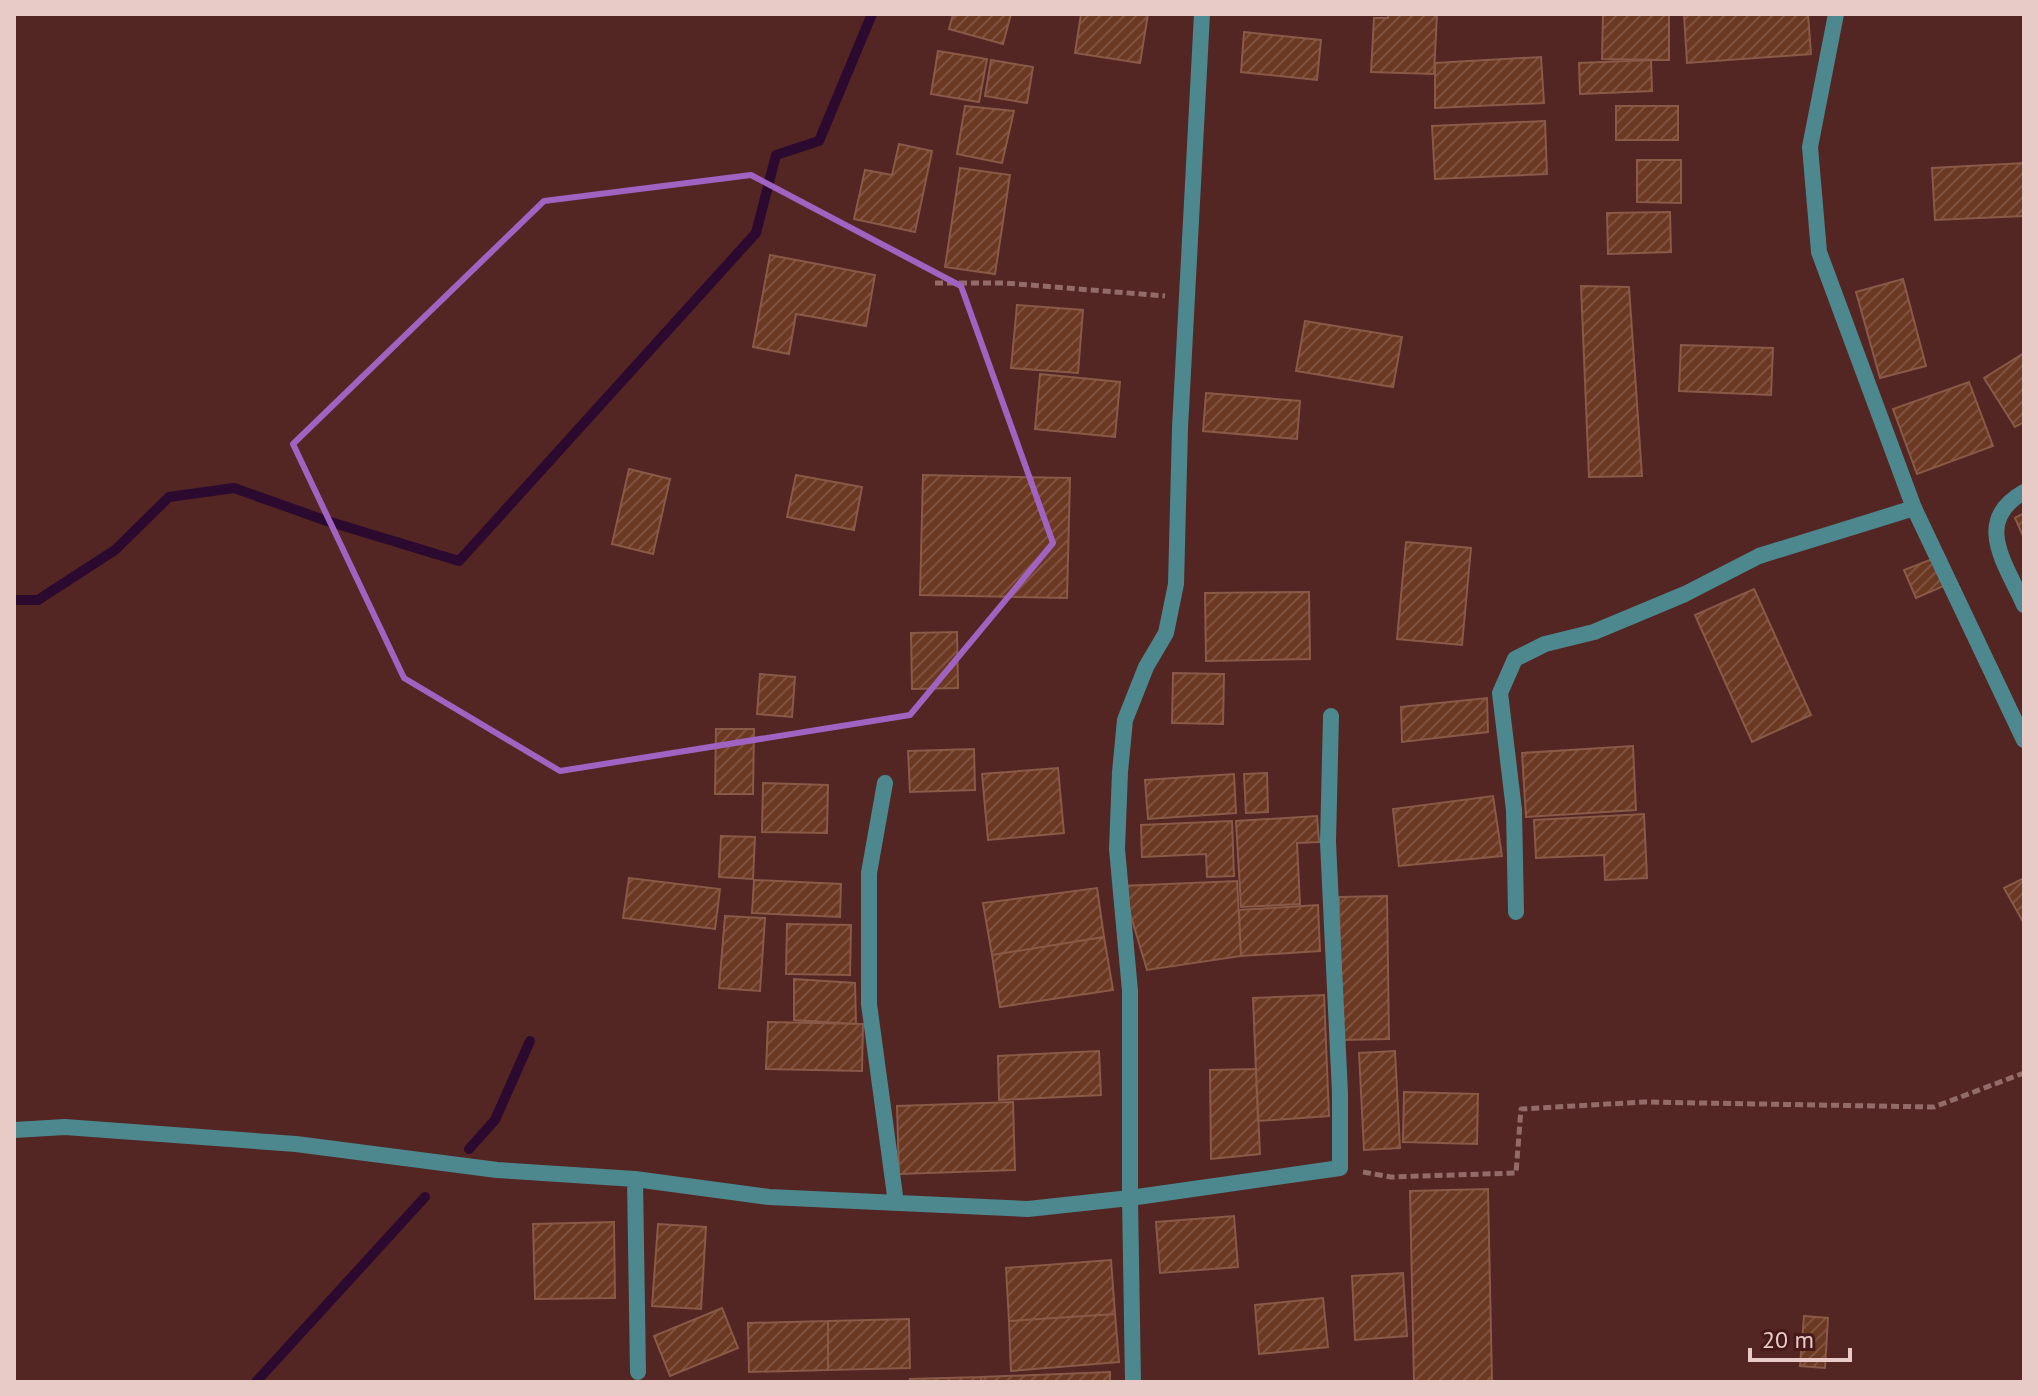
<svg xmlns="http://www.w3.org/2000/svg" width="2038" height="1396" font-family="'PT Sans',sans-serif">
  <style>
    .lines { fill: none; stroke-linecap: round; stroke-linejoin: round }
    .stream { stroke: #2c0a30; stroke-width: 10 }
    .building { fill: url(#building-hatch); stroke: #895a47; stroke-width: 2 }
    .path { stroke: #936c6a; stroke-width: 5; stroke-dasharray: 8 4; stroke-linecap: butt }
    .lane { stroke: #4c888e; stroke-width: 16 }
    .street { stroke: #4c888e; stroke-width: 16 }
    .marked { fill: none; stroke: #a163c2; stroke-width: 6; stroke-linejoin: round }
  </style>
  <defs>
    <pattern id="building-hatch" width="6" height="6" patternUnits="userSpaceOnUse" patternTransform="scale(2)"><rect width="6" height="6" fill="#6b3822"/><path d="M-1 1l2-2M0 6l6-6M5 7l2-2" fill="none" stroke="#805341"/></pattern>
  </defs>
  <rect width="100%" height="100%" fill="#532523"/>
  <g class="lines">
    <path class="stream" d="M14 600H38L115 550 169 497 234 488 327 521 459 561 756 233 776 155 819 141 872 14
      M469 1149 495 1120 530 1041
      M256 1382 425 1197"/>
  </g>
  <path class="building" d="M953 14H1011L1003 44 949 29Z
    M1081 14H1148L1140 63 1075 53Z
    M1388 14H1437L1434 74 1371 72 1374 18H1388Z
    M1603 14H1669V60L1602 59Z
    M1684 14H1808L1811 54 1687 63Z
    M1244 32 1321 40 1317 80 1241 72Z
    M938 51 987 59 979 102 931 94Z
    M1541 57 1544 103 1435 108V63Z
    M991 60 1033 67 1027 103 985 96Z
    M1651 60 1652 91 1580 94 1579 63Z
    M965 106 1014 111 1002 163 957 154Z
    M1616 106H1678V140H1616Z
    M1545 121 1547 174 1435 179 1432 126Z
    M899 144 932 151 915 232 854 219 865 170 892 175Z
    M1637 160H1681V203L1637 202Z
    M2024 163V216L1935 220 1932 168Z
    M960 168 1010 175 995 274 945 267Z
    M1670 212 1671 252 1608 254 1607 213Z
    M770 255 875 275 866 326 796 314 789 354 753 347Z
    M1903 279 1926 366 1880 378 1856 292Z
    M1581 286 1629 287 1642 476 1589 477Z
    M1017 305 1083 310 1078 373 1011 368Z
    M1305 321 1402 337 1393 387 1296 371Z
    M1681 345 1773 348 1771 395 1679 391Z
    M2024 353V422L2015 427 1984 378Z
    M1040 374 1120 382 1115 437 1035 429Z
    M1969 382 1993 446 1917 474 1893 409Z
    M1206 393 1300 401 1297 439 1203 431Z
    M629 469 670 479 653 554 612 544Z
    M796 475 862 487 854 530 787 517Z
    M923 475 1070 478 1067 598 920 595Z
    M2024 513V538L2015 518Z
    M1406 542 1471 548 1462 645 1397 639Z
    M1935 558 1946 585 1916 598 1904 570Z
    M1754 589 1811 715 1752 742 1695 615Z
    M1309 592 1310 659 1206 661 1205 593Z
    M957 632 958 688 912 689 911 633Z
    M1173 673 1224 674 1223 724 1172 723Z
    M760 674 795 677 792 717 757 714Z
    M1487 698 1488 732 1402 742 1401 707Z
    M716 729H754L753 794H715Z
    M1633 746 1636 810 1526 817 1522 753Z
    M974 749 975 790 910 792 908 751Z
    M1058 768 1064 833 988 840 982 774Z
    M1267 773 1268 812 1246 813 1244 774Z
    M1234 774 1236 813 1148 819 1145 780Z
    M763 783 828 785 827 833 762 832Z
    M1493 796 1502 856 1399 866 1393 809Z
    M1644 814 1647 878 1605 880 1604 855 1536 858 1534 820Z
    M1317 816 1319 842 1297 843 1300 904 1241 907 1236 821Z
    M1232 821 1234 876 1207 877 1206 854 1142 857 1141 825Z
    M721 836 755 837 753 879 719 877Z
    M629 878 720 889 715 929 623 918Z
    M2024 878V919L2022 920 2004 888Z
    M754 880 841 884 840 917 752 913Z
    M1237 881 1241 956 1147 970 1122 886Z
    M1097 888 1104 937 992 955 983 903Z
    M1387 896 1389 1039 1341 1040 1339 897Z
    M1318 905 1320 951 1241 956 1239 910Z
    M725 916 765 918 760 991 719 988Z
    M787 924 851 925 850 975 786 974Z
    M1104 937 1113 990 1000 1007 992 955Z
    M794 979 855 983 856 1024 794 1020Z
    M1324 995 1329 1116 1258 1121 1253 998Z
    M768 1022 863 1024 862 1071 766 1069Z
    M1099 1051 1101 1095 999 1100 998 1056Z
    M1395 1051 1400 1148 1364 1150 1359 1053Z
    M1256 1069 1260 1154 1211 1159 1210 1070Z
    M1404 1092 1478 1094 1477 1144 1403 1142Z
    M1013 1102 1015 1170 899 1174 897 1106Z
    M1488 1189 1492 1382H1414L1410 1191Z
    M1234 1216 1238 1267 1160 1273 1156 1222Z
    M614 1222 615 1298 535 1299 533 1224Z
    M658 1224 706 1227 701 1309 652 1306Z
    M1111 1260 1115 1314 1009 1321 1006 1268Z
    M1403 1273 1407 1336 1355 1340 1352 1276Z
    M1323 1298 1328 1347 1259 1354 1255 1305Z
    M722 1308 738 1348 670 1376 654 1336Z
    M1115 1314 1119 1362 1011 1371 1009 1321Z
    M1804 1316 1828 1318 1825 1368 1800 1366Z
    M909 1319 910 1368 828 1370V1321Z
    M828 1321V1370L749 1372 748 1323Z
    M1110 1372V1382H981V1377Z
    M981 1377V1382H910V1379Z"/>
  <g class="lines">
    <path class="path" d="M935 283H1005L1165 296
      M1363 1172 1391 1177 1516 1173 1521 1109 1644 1102 1934 1107 2024 1073"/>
    <path class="lane" d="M2024 492C1972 521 2006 564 2024 605
      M1516 912 1514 810 1500 693 1515 659 1545 644 1594 632 1685 594 1759 556 1914 508 1819 252 1810 147 1836 14"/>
    <path class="street" d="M1202 14 1180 428 1176 584 1166 633 1146 667 1125 720 1120 772 1117 849 1130 991V1198L1340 1168V1093L1328 842 1331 716
      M1914 508 2024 740
      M885 783 869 873V1004L896 1203
      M14 1130 65 1127 296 1144 497 1170 635 1179 769 1197 1028 1209 1130 1198 1133 1382
      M635 1179 638 1372"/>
  </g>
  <path class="marked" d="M751 175 961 286 1053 543 910 715 560 771 404 678 293 444 544 201Z"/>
  <rect width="2038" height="1396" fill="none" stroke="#e8cac7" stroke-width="32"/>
  <path d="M1750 1348v12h100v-12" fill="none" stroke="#e8cac7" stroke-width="4"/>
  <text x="1762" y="1348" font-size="24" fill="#e8cac7" stroke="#471a19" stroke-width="6" paint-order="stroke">20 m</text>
</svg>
